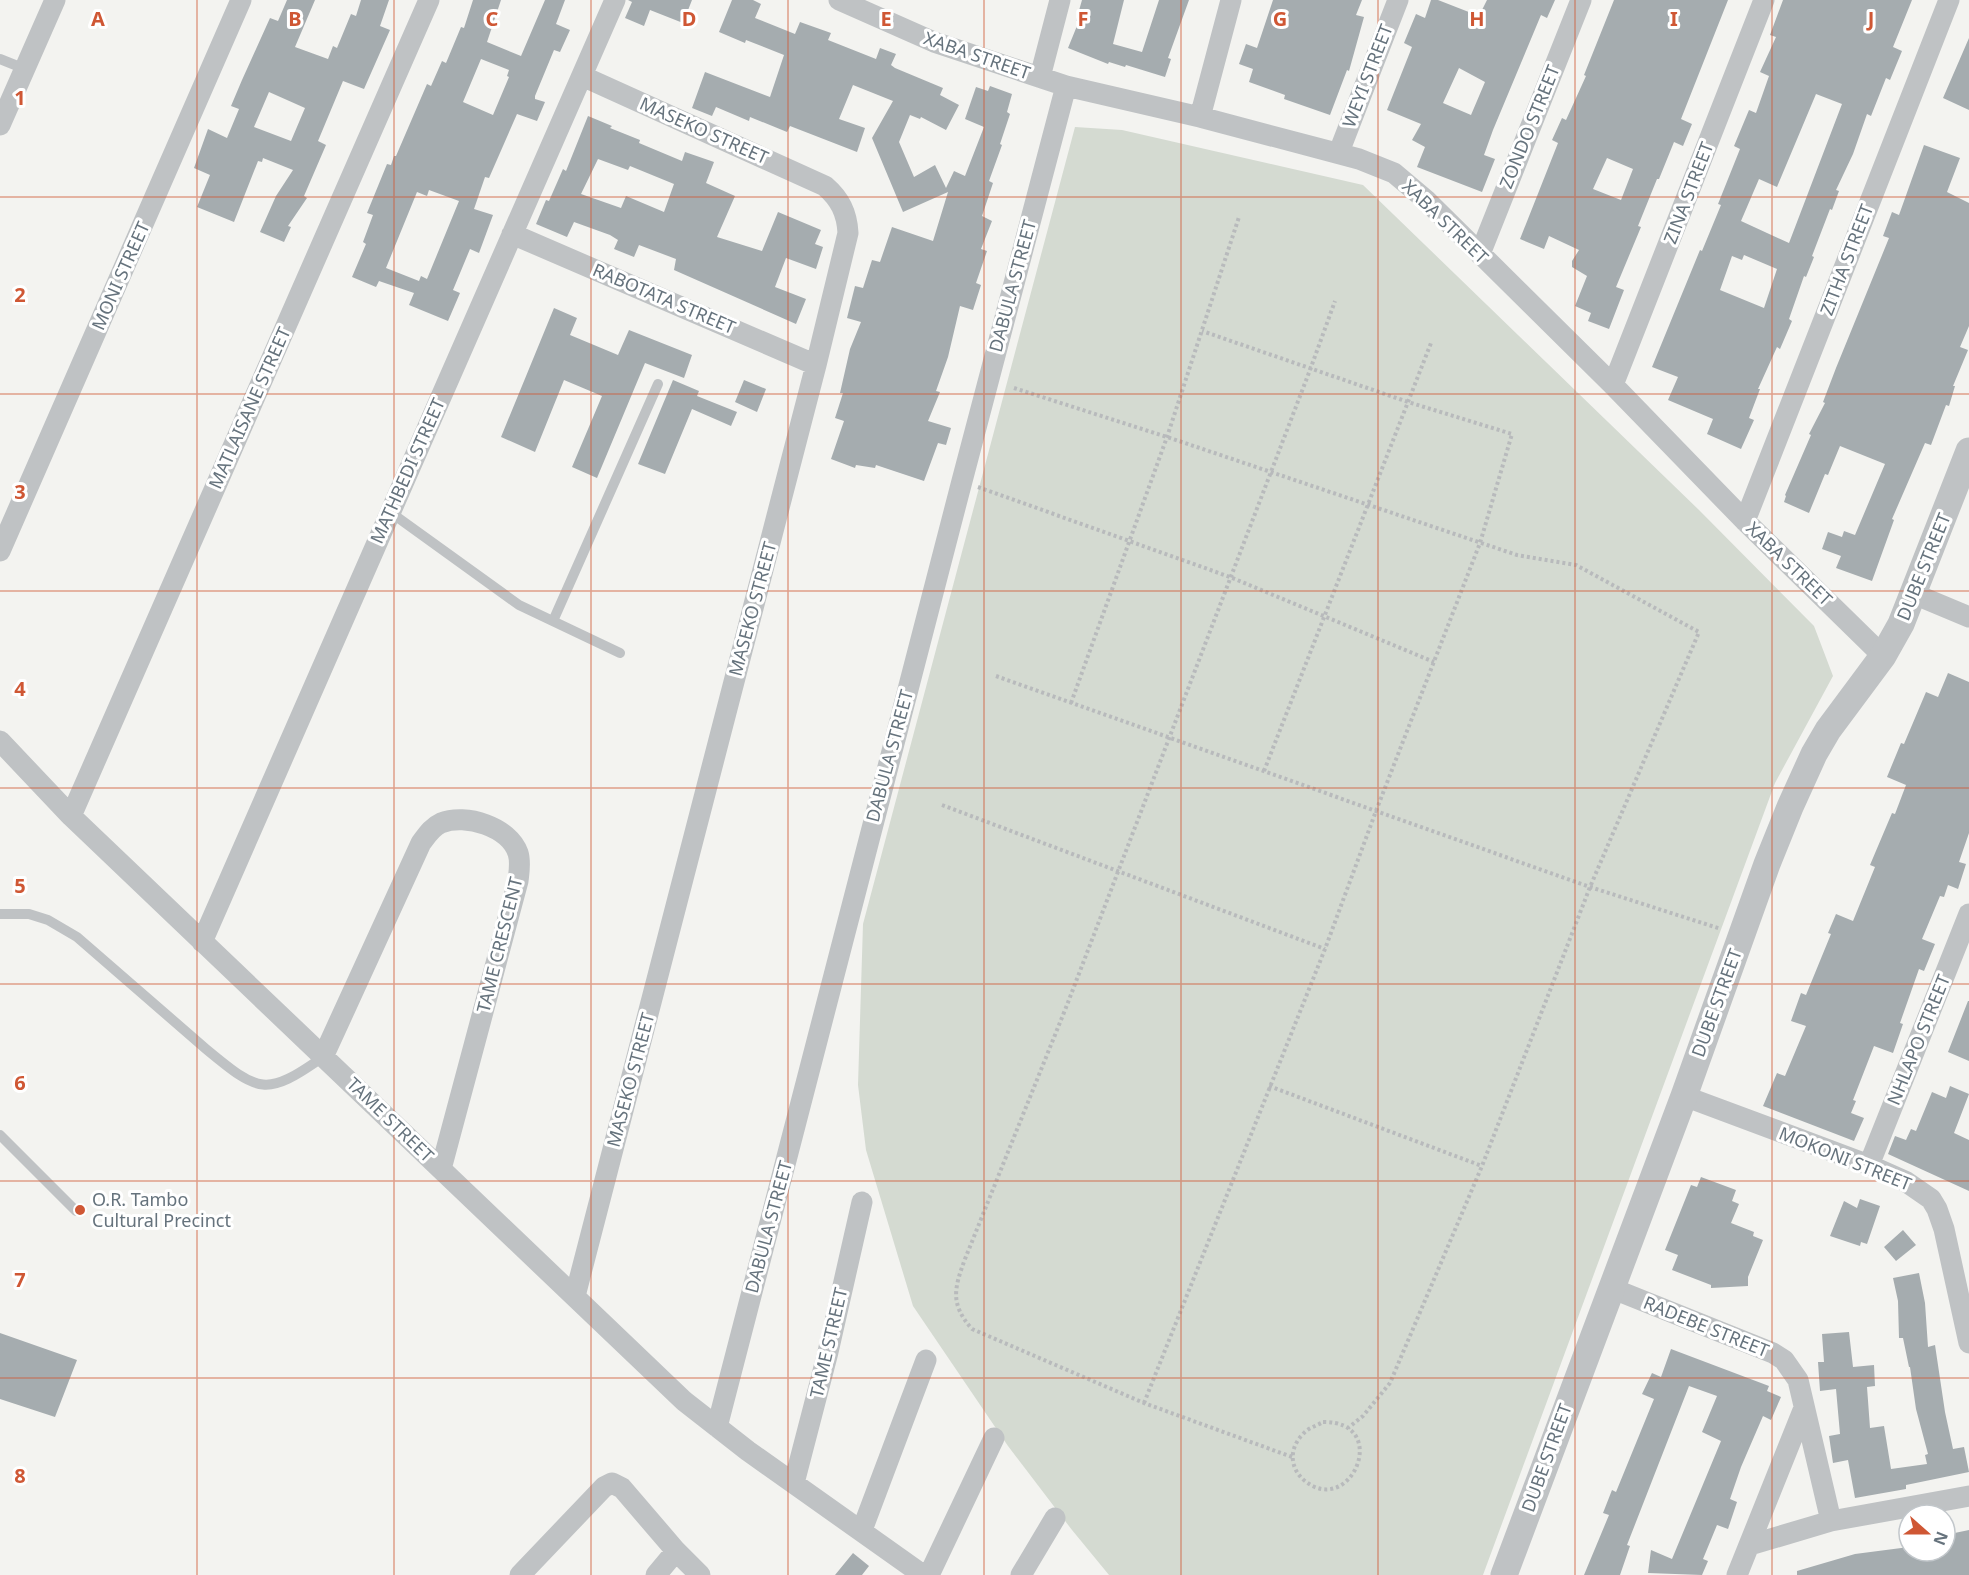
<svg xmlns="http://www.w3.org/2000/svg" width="1969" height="1575" font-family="'Noto Sans',sans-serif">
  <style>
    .green { fill: #d4dad1 }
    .building { fill: #a5acaf; fill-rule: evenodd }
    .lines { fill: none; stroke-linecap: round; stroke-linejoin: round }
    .path { stroke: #b8babc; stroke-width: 4; stroke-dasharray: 3 3; stroke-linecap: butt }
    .service { stroke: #bfc2c4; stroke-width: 10 }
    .minor { stroke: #bfc2c4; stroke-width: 21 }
    .tertiary { stroke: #bfc2c4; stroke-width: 27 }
    .grid { fill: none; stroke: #cf5734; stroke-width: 1.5; stroke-opacity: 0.55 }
    .poi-dot { fill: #cf5734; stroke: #fff; stroke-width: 2 }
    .labels { text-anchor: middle; stroke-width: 6; stroke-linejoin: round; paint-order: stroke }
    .street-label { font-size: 18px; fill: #66737d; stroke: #fff }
    .poi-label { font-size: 18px; fill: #66737d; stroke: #fff; text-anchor: start }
    .grid-label { font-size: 20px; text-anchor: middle; font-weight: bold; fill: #cf5734; stroke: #fff; stroke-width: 6; stroke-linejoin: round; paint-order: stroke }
  </style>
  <rect width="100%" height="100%" fill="#f3f3f0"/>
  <path class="green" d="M1075 127 1122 130 1363 185 1699 510 1814 626 1833 676 1775 783 1483 1575H1109L1072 1530 1008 1446 913 1306 866 1150 858 1085 863 924Z"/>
  <path class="building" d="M287 0H315L295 47 328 59 333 46 337 48 351 14 356 16 361 0H389L380 26 390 30 364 89 343 81 318 141 326 145 304 196 307 198 288 226 291 227 284 242 260 232 276 196 293 170 263 158 262 162 258 161 234 222 197 207 210 175 194 168 208 129 227 138 239 109 231 106 242 80 270 18 278 21ZM269 92 305 108 291 141 254 127Z
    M473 0H501L487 42 521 56 545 0H565L556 24 570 30 560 52 554 50 535 96V99L545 102 537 121 517 114 489 178 485 177 474 209 493 215 479 253 470 249 453 290 460 293 448 321 409 305 414 293 379 281 376 287 352 277 366 244 363 242 373 215 367 213 387 164 391 165 394 156H396L427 84 431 86 442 61 446 63 461 27 464 28ZM481 59 509 70 507 76 509 77 493 115 463 102ZM429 190 459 201 427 279 421 276 419 281 386 268 417 192 427 196Z
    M628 0H692L683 23 650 10 644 26 625 18 632 2Z
    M732 0H753L761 4 755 18 795 34 800 22 831 33 828 40 876 59 880 48 896 54 891 65 895 68 943 88 940 95 959 105 946 130 921 117 920 119 910 115 899 142 914 177 935 165 946 188 954 171 965 176 984 127 965 119 976 87 988 91 990 86 1012 94 1007 112 1010 114 1000 144 1002 145 989 181 993 183 982 216 992 221 981 249 987 251 976 283 981 285 973 310 960 306 948 357 936 391 940 392 928 421 951 428 946 445 938 443 924 481 876 465 875 468 856 465 855 468 831 459 844 421 835 418 843 393H840L850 349 861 322 847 318 855 286 863 288 872 260 880 262 892 227 933 241 948 192 903 212 872 138 893 101 853 85 839 119 865 128 857 152 790 126 787 132 750 117 749 121 716 107 712 116 692 108 705 72 770 97 784 55 746 40 745 43 719 32Z
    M1082 0H1124L1113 44 1142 52 1159 0H1189L1168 58 1171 59 1165 77 1126 65 1125 67 1109 62 1108 64 1068 48 1079 21H1076Z
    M1273 0H1362L1356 15 1364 17 1349 71 1347 70 1330 115 1284 99 1285 95 1249 82 1253 69 1239 64 1246 44 1257 48Z
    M1431 0H1438L1479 16 1487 0H1555L1547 18 1541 15 1493 130 1484 155 1495 159 1482 192 1417 167 1425 147 1412 140 1421 124 1387 110 1412 47 1404 43 1416 14 1425 18ZM1459 68 1485 82 1471 115 1443 103Z
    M1614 0H1728L1681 119 1692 124 1683 146 1674 142 1659 179H1657L1638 226 1641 227 1616 287 1624 290 1609 329 1588 321 1591 313 1575 306 1587 276 1572 267V261L1579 250 1549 236 1544 249 1520 239 1558 143 1552 140 1562 118 1566 120 1586 76 1584 75ZM1607 158 1633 169 1621 200 1593 189Z
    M1783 0H1912L1893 47 1902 51 1890 80 1886 78 1871 116 1867 114 1853 154 1836 190 1839 191 1832 210 1830 209 1812 256 1814 257 1806 277 1804 276 1789 319 1792 321 1780 349 1777 347 1758 389H1760L1749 418 1754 420 1741 449 1707 434 1713 419 1668 400 1678 377 1652 367 1700 250 1702 251 1721 205 1718 204 1740 149 1734 146 1749 110 1756 113 1769 76 1760 72 1776 37 1770 35ZM1816 94 1842 104 1789 243 1741 221 1759 179 1777 187ZM1744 255 1777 269 1764 308 1720 290 1732 256 1742 260Z
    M1969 38V110L1943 98Z
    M588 116 612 126 610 128 640 140 639 143 682 161 685 152 714 162 706 183 735 196 717 237 762 251 778 212 821 230 815 244 823 247 816 269 786 258 775 287 806 299 796 324 674 270 676 259 639 245 634 257 614 249 618 240 610 235 574 222 567 237 536 224 546 200 549 201 563 169 566 171ZM598 159 628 170 630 166 674 184 664 212 626 196 621 208 581 194Z
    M1924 145 1960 158 1947 192 1969 203V326L1960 347 1968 350 1953 386H1955L1949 406 1946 405 1931 445 1925 443 1892 519 1894 520 1872 581 1836 568 1841 556 1822 549 1828 532 1842 537 1844 531 1855 535 1885 464 1840 446 1828 475 1825 474 1809 513 1784 502 1786 496 1785 495 1811 435 1809 434 1825 403 1823 402 1836 368 1889 238 1883 236 1892 212 1899 215Z
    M554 308 577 318 570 335 618 355 629 330 692 355 684 378 645 363 597 478 572 467 602 396 564 380 535 452 501 437Z
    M673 380 699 391 697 396 737 412 731 426 692 409 665 474 638 464Z
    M744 380 766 389 757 412 735 402Z
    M1948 673 1969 682V833L1959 862 1966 864 1958 889 1948 885 1944 897 1940 896 1922 939 1935 944 1924 971 1919 969 1900 1023 1903 1024 1893 1053 1874 1046 1853 1100 1856 1101 1851 1113 1864 1118 1854 1141 1763 1106 1777 1073 1785 1076 1806 1026 1791 1021 1801 993 1806 995 1831 934 1828 933 1836 914 1853 921 1875 867 1870 865 1892 813 1895 814 1906 785 1887 777 1901 743 1904 744 1926 692 1938 697Z
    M1968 1001H1969V1061L1948 1052Z
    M1950 1086 1969 1094 1954 1133 1969 1140V1191L1888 1154 1895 1136 1906 1140 1911 1129 1916 1131 1932 1092 1946 1098Z
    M1701 1177 1736 1190 1732 1201 1739 1204 1731 1223 1754 1232 1753 1236 1763 1240 1748 1277V1286L1711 1288V1285L1672 1270 1678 1255 1665 1250 1691 1185 1697 1187Z
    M1860 1199 1880 1206 1867 1244 1861 1242 1860 1246 1830 1236 1844 1201 1857 1208Z
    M1903 1230 1916 1245 1896 1261 1884 1247Z
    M1919 1273 1925 1303 1928 1347 1935 1345 1945 1412 1953 1449 1964 1447 1969 1472 1906 1485V1489L1855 1498 1848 1460 1833 1463 1829 1436 1840 1434 1836 1389 1820 1391 1818 1362H1824L1822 1334 1849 1332 1853 1367 1874 1365 1875 1386 1867 1387 1870 1428 1884 1426 1891 1469 1927 1464 1925 1455 1928 1454 1916 1409 1910 1367H1909L1903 1338H1899L1898 1301 1893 1278Z
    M0 1333 77 1360 55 1417 0 1399Z
    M1671 1349 1769 1386 1767 1391 1781 1397 1771 1420 1763 1416 1741 1467 1730 1499 1737 1502 1728 1529 1717 1525 1703 1559 1708 1561 1702 1575 1648 1573 1651 1550 1672 1559 1721 1441 1702 1432 1717 1396 1689 1386 1627 1545 1630 1546 1620 1575H1584L1609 1515 1603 1513 1612 1490 1616 1492 1654 1399 1642 1394 1652 1373 1661 1377Z
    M1969 1530V1575H1797V1571L1855 1554 1909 1547V1551H1948L1945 1535Z
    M853 1553 869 1566 862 1575H835Z"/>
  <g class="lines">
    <path class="path" d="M1014 388 1167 437 1517 555 1576 565 1699 632 1590 887 1482 1166 1390 1383 1363 1416 1348 1428
      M978 487 1230 577 1434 662
      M996 676 1590 887 1721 929
      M1071 703 1167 437 1239 217
      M1264 771 1431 343
      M942 805 1325 949
      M1269 1086 1482 1166
      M1144 1403 1325 949 1376 811 1480 543 1512 434 1408 402 1202 331
      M1323 1422C1392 1421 1351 1518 1305 1481 1289 1468 1289 1448 1303 1434 1308 1428 1316 1426 1323 1422Z
      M1292 1457 1144 1403 972 1329C950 1304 954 1289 965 1259L1067 1005 1310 370 1335 301"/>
    <path class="service" d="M0 59 25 69
      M390 512 519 605 620 653
      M553 621 658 384
      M0 914H29L48 920 77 937 206 1049C259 1093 266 1097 323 1057
      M0 1135 76 1211"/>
    <path class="minor" d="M839 0 934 42 1066 86 1200 117 1359 159 1394 173 1426 200 1613 385 1745 521 1883 656
      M1040 77 1060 0
      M1200 117 1231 0
      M0 125 55 0
      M1339 152 1398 0
      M512 234 816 365
      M1480 254 1581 0
      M1613 385 1764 0
      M1745 521 1949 0
      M0 551 241 0
      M1914 594 1969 617
      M0 741 71 816 684 1401 748 1451 923 1575
      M71 816 429 0
      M202 942 615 0
      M323 1057 421 843C427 835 432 827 441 823 466 813 509 827 518 853 521 862 519 872 518 881L441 1169
      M1684 1096 1869 1165 1905 1181 1931 1199 1937 1209 1944 1229 1969 1343
      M1869 1165 1969 914
      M1611 1288 1773 1353 1784 1360 1798 1380 1831 1521
      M575 1296 816 365 848 233C847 213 840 199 825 186L582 76
      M717 1427 962 481 1066 86
      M794 1483 828 1352 862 1202
      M862 1530 926 1360
      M1750 1545 1831 1521 1969 1496
      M520 1575 604 1487 612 1483 622 1488 676 1551 700 1575
      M656 1575 676 1551
      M929 1575 994 1438
      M1021 1575 1055 1518
      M1737 1575 1804 1408"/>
    <path class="tertiary" d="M1504 1575 1684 1096 1767 864 1790 807 1814 754 1828 730 1883 656 1901 624 1969 451"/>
  </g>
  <path class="grid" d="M197 0V1575M394 0V1575M591 0V1575M788 0V1575M984 0V1575M1181 0V1575M1378 0V1575M1575 0V1575M1772 0V1575M0 197H1969M0 394H1969M0 591H1969M0 788H1969M0 984H1969M0 1181H1969M0 1378H1969"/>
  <circle class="poi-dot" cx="80" cy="1210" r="6"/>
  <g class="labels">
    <g class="street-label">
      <text transform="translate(977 56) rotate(19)" y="6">XABA STREET</text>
      <text transform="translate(1368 76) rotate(-69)" y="6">WEYI STREET</text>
      <text transform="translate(1530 127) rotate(-68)" y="6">ZONDO STREET</text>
      <text transform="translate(704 131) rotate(24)" y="6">MASEKO STREET</text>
      <text transform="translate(1689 193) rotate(-69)" y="6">ZINA STREET</text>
      <text transform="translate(1445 222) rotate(44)" y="6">XABA STREET</text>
      <text transform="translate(1847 260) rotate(-69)" y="6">ZITHA STREET</text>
      <text transform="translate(121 276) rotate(-66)" y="6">MONI STREET</text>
      <text transform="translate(1013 286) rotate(-75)" y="6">DABULA STREET</text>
      <text transform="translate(664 299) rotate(23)" y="6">RABOTATA STREET</text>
      <text transform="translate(250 408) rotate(-66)" y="6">MATLAISANE STREET</text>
      <text transform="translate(408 471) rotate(-66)" y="6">MATHBEDI STREET</text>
      <text transform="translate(1789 564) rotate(44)" y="6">XABA STREET</text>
      <text transform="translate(1924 567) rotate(-68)" y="6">DUBE STREET</text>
      <text transform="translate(753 609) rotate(-75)" y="6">MASEKO STREET</text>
      <text transform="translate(890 756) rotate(-75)" y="6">DABULA STREET</text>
      <text transform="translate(500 945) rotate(-76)" y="6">TAME CRESCENT</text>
      <text transform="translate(1717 1003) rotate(-70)" y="6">DUBE STREET</text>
      <text transform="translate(1919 1040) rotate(-68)" y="6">NHLAPO STREET</text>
      <text transform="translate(631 1080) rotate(-75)" y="6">MASEKO STREET</text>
      <text transform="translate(390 1120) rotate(44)" y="6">TAME STREET</text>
      <text transform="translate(1845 1159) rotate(22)" y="6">MOKONI STREET</text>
      <text transform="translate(769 1227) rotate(-75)" y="6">DABULA STREET</text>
      <text transform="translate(1706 1327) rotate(22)" y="6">RADEBE STREET</text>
      <text transform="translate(829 1343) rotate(-77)" y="6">TAME STREET</text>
      <text transform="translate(1547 1458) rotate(-70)" y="6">DUBE STREET</text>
    </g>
    <g class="poi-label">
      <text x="92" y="1206">O.R. Tambo<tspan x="92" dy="21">Cultural Precinct</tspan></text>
    </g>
  </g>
  <g class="grid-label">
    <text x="98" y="26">A</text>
    <text x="295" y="26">B</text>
    <text x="492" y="26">C</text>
    <text x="689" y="26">D</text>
    <text x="886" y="26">E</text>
    <text x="1083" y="26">F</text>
    <text x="1280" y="26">G</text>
    <text x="1477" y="26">H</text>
    <text x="1674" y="26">I</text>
    <text x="1871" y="26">J</text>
    <text x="20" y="105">1</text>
    <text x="20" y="302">2</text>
    <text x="20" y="499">3</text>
    <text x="20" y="696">4</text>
    <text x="20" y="893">5</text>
    <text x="20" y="1090">6</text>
    <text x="20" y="1287">7</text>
    <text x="20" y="1483">8</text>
  </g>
  <g transform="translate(1927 1533) rotate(111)"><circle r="28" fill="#ffffff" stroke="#c2c7cb" stroke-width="1.5"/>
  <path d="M0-4.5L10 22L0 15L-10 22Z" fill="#cf5734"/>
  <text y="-9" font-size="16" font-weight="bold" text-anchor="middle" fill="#66737d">N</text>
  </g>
</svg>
